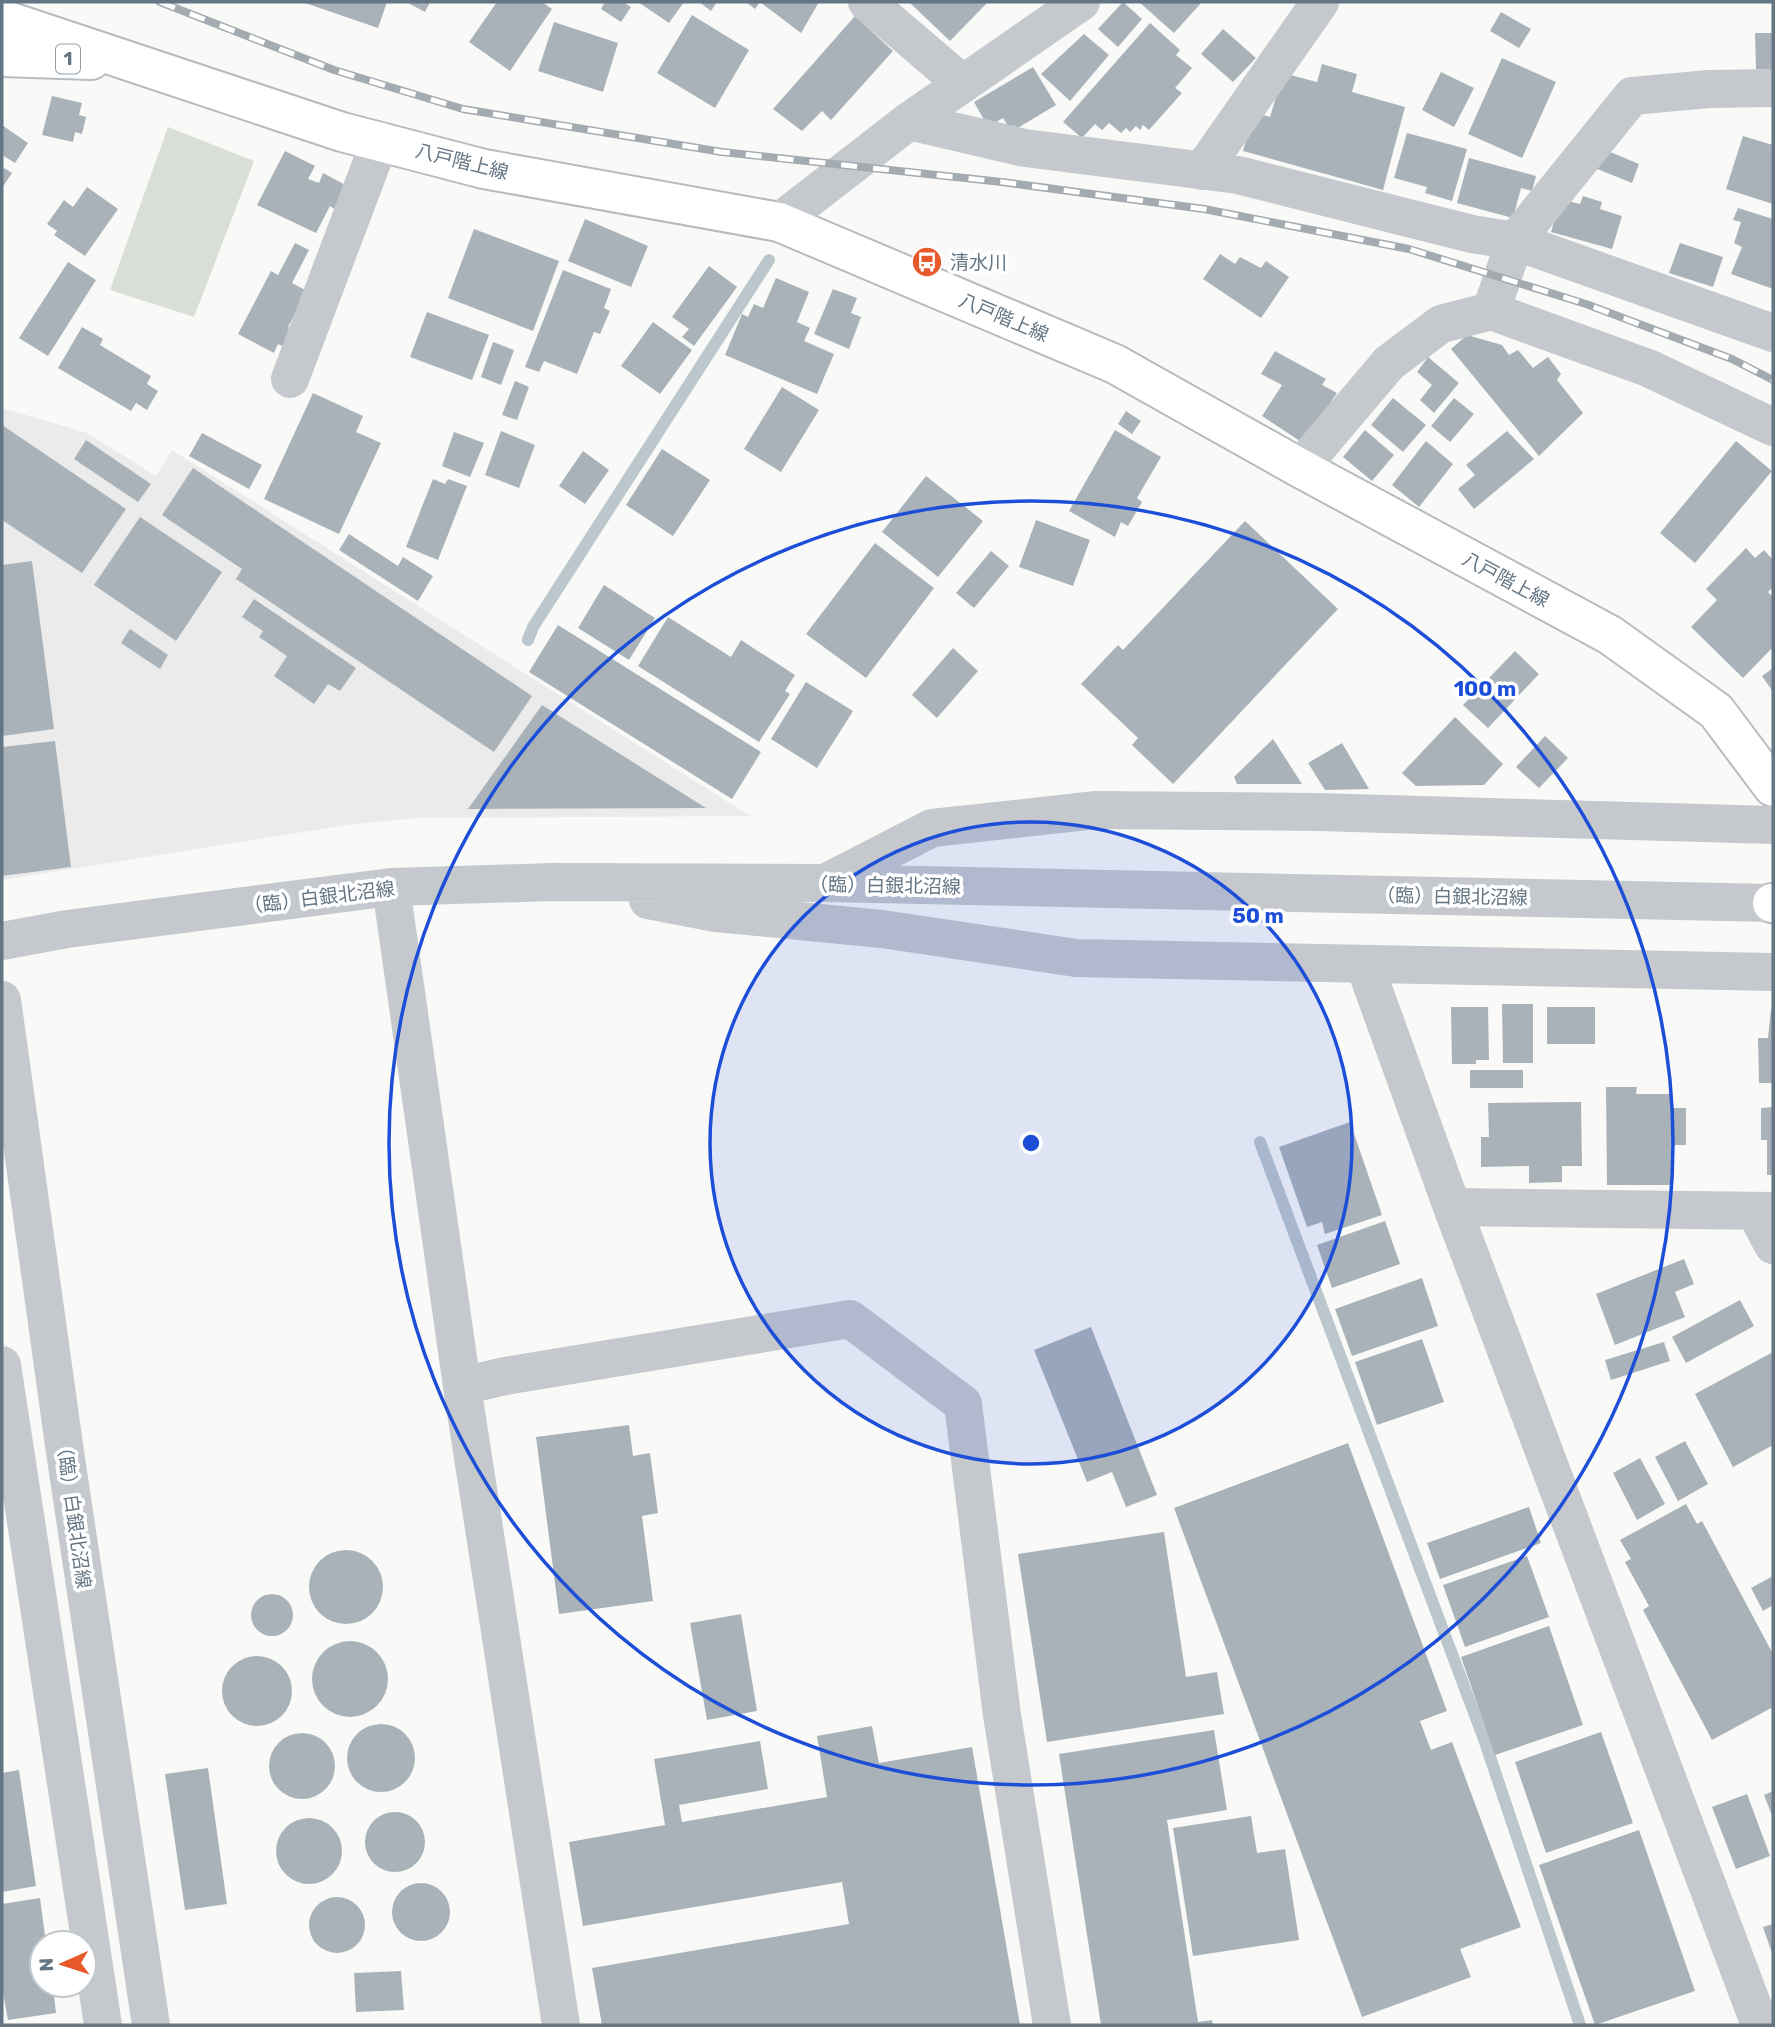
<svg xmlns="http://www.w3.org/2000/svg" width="1775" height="2027" font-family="Rubik,'Noto Sans JP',sans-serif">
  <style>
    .built { fill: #eaebea }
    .green { fill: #d9dfd6 }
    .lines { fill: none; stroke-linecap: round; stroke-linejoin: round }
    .stream { stroke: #bbc7cc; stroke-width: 12 }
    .building { fill: #a9b2b9 }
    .major-casing { stroke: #b6bbbf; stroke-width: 42 }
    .minor { stroke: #c5c9cd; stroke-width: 38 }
    .major { stroke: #fff; stroke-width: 38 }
    .rail-casing { stroke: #a3abb1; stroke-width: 8 }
    .rail { stroke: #fff; stroke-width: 5; stroke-dasharray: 16; stroke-linecap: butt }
    .ring { fill: none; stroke: #1d4ed8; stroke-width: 3.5 }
    .labels { text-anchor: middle; stroke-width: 7; stroke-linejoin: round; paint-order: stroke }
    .shield { fill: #fff; stroke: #929ea8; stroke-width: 2 }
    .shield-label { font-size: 18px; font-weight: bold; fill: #647583 }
    .street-label { font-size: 19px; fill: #647583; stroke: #fff }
    .poi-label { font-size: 19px; fill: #647583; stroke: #fff; text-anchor: start }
    .centre { fill: #1d4ed8; stroke: #fff; stroke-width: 3.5 }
    .ring-label { font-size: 21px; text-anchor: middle; font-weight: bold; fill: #1d4ed8; stroke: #fff; stroke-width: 7; stroke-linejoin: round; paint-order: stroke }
  </style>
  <rect width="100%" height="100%" fill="#f9faf7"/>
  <path class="built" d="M2 408 87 433 156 476 172 450 750 816 417 818 347 825 2 880Z"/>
  <path class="green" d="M168 127 254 161 194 317 110 290Z"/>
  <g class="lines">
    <path class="stream" d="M528 640 533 627 769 260
      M1260 1142 1485 1742 1580 2025"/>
  </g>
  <path class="building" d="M302 2H387L378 28Z
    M406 2H430L425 12Z
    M497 2H542L552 9 510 71 469 42Z
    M605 2H623L631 7 621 22 601 9Z
    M638 2H684L669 23Z
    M699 2H717L711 11Z
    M746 2H819L801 33 760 2 755 9Z
    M909 2H988L950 41Z
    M1123 2 1142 19 1118 47 1098 29Z
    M1139 2H1202L1174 33Z
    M1501 12 1531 29 1519 48 1490 31Z
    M692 15 749 50 715 108 657 73Z
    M855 16 893 51 831 120 822 111 802 131 773 109Z
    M554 22 618 43 603 92 538 71Z
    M1150 23 1180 50 1176 55 1192 68 1175 88 1182 93 1149 130 1143 125 1140 130 1136 126 1130 132 1126 128 1121 133 1109 123 1102 130 1095 124 1082 138 1063 122Z
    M1223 29 1256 58 1233 82 1201 54Z
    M1755 33H1773V69H1756Z
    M1084 34 1109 55 1070 101 1041 74Z
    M1502 58 1556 82 1522 158 1468 134Z
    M1322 64 1357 74 1352 92 1405 107 1383 190 1243 151 1254 112 1270 117 1283 73 1317 82Z
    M1033 67 1056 105 1016 129 1014 125 1009 128 1003 118 988 127 974 102Z
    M1441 72 1474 88 1454 127 1422 110Z
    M52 96 82 103 79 115 86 117 82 134 75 132 73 142 42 135Z
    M2 125 28 143 15 163 2 155Z
    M1407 133 1467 149 1452 201 1425 193 1427 187 1394 178Z
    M1743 136 1773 145V204L1726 189Z
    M1603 149 1639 164 1632 183 1595 168Z
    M285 151 315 166 308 179 319 183 323 173 349 187 337 211 330 206 316 233 257 205Z
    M1469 158 1536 176 1532 191 1521 188 1513 218 1457 203Z
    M4 168 12 173 2 188V172Z
    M87 187 118 209 85 256 54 235 57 231 47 224 64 200 73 207Z
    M1583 196 1602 202 1600 209 1622 216 1612 249 1551 232 1561 199 1580 204Z
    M1738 208 1773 219V289L1731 274 1742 247 1734 243 1741 222 1733 220Z
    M585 219 648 246 631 287 568 261Z
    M474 229 559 261 533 331 448 298Z
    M295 243 309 250 292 283 307 291 288 327 294 330 284 347 278 344 274 353 238 334 271 271 278 275Z
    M1680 243 1723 257 1713 287 1669 273Z
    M1220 254 1235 264 1240 257 1261 268 1266 261 1289 277 1261 318 1203 279Z
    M68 262 96 280 48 356 19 338Z
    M709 266 737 287 694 346 682 337 689 329 672 317Z
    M563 270 611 289 604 308 610 311 600 334 594 332 577 374 544 361 539 372 525 367Z
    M776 278 809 292 797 322 810 328 804 341 834 354 817 394 725 355 742 314 748 317 754 304 763 308Z
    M833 289 857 298 851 313 861 317 849 349 814 334Z
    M427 312 489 335 472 380 410 357Z
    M653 322 692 350 660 394 621 366Z
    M82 327 103 339 100 345 151 376 147 384 158 391 147 410 136 403 131 411 58 368Z
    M1467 335 1502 345 1509 355 1518 350 1533 368 1548 357 1561 374 1557 380 1583 413 1539 456 1451 349Z
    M493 342 514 350 501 385 481 377Z
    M1275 351 1326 379 1322 385 1337 393 1303 443 1262 416 1282 385 1261 374Z
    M1428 357 1459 383 1434 413 1420 400 1432 385 1417 372Z
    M515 381 529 387 517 420 502 415Z
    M782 387 819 410 781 472 744 449Z
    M313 393 363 416 356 432 381 443 339 534 264 499Z
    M1393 398 1426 425 1403 452 1371 425Z
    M1454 398 1474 414 1450 442 1431 426Z
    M1126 411 1141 421 1132 434 1118 424Z
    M2 425 126 509 82 573 2 520Z
    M1115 430 1161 457 1137 498 1142 502 1128 526 1121 522 1115 537 1069 511Z
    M1365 430 1394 455 1372 481 1343 457Z
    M501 431 535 445 519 488 485 475Z
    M1507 431 1534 459 1474 509 1458 489 1475 475 1466 465Z
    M454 432 484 443 470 477 442 466Z
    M202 433 262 465 249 489 189 456Z
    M86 440 151 484 138 502 74 459Z
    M1426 441 1453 464 1419 507 1392 485Z
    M1736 441 1772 471 1695 563 1660 533Z
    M662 449 710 480 673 536 626 505Z
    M583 451 609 470 585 504 559 486Z
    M193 468 532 696 494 752 236 579 242 569 162 515Z
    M926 476 983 521 938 577 882 532Z
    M433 479 445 484 448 479 467 486 438 560 406 547Z
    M140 517 222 572 176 641 94 585Z
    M1036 520 1090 540 1073 586 1019 567Z
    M1245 521 1338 609 1173 784 1132 745 1138 738 1081 684 1118 645 1123 650Z
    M349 534 398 566 403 557 433 576 418 601 339 550Z
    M875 543 934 588 866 678 806 634Z
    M1746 548 1755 558 1764 550 1773 560V587L1768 592 1773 597V647L1743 678 1691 627 1717 600 1706 589Z
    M991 551 1009 566 974 608 956 593Z
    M32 561 54 729 2 736V565Z
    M604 585 655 618 629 660 578 628Z
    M254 599 356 668 340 691 328 684 314 704 274 676 287 656 259 637 263 631 242 617Z
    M668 617 731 657 741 640 795 675 785 691 790 694 759 742 638 666Z
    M558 625 761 752 732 799 529 672Z
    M130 629 168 655 160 669 121 643Z
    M953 648 978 671 937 718 912 695Z
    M1515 651 1539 674 1488 728 1463 705Z
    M1773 668V692L1762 676Z
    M806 682 853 711 817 768 771 739Z
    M542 705 706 808 468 809Z
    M1455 717 1503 764 1484 785 1416 786 1402 773Z
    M1545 736 1568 758 1539 788 1516 767Z
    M1273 739 1302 784H1237L1234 777Z
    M55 741 71 867 2 876V747Z
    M1342 743 1369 789 1325 790 1308 763Z
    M1502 1004H1533V1063H1503Z
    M1451 1007H1488L1489 1060H1476V1064H1452Z
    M1547 1007H1595V1044H1547Z
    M1771 1009H1773V1083H1759L1758 1038H1768Z
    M1470 1070H1523V1088H1470Z
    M1606 1087H1637L1636 1094H1671V1108H1686V1145H1671L1672 1185H1607Z
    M1581 1102 1582 1166H1562V1182L1529 1183V1166L1481 1167V1137H1489L1488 1103Z
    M1773 1107V1175H1767V1140H1761V1108Z
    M1350 1122 1382 1215 1325 1234 1322 1222 1307 1227 1279 1147Z
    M1385 1221 1400 1264 1332 1288 1317 1245Z
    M1684 1259 1694 1284 1675 1292 1685 1317 1615 1345 1596 1294Z
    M1422 1278 1438 1326 1352 1356 1335 1309Z
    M1740 1300 1754 1326 1686 1363 1672 1337Z
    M1091 1327 1157 1495 1126 1507 1112 1472 1087 1482 1034 1350Z
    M1422 1339 1444 1402 1377 1425 1355 1362Z
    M1664 1342 1670 1361 1611 1380 1605 1360Z
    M1773 1352V1445L1733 1467 1695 1394Z
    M629 1425 633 1456 650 1453 658 1513 642 1516 653 1601 559 1614 536 1437Z
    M1685 1441 1708 1484 1678 1501 1655 1457Z
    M1348 1443 1447 1711 1420 1721 1431 1750 1452 1742 1521 1927 1460 1949 1471 1977 1362 2017 1174 1508Z
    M1640 1458 1665 1504 1637 1520 1613 1473Z
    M1686 1504 1697 1524 1702 1521 1773 1654V1707L1712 1740 1643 1610 1649 1606 1625 1562 1631 1559 1620 1540Z
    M1529 1507 1541 1543 1440 1579 1427 1543Z
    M1164 1532 1186 1677 1217 1672 1224 1714 1047 1742 1018 1554Z
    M309 1587a37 37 0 1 1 74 0a37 37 0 1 1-74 0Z
    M1527 1556 1549 1617 1465 1647 1443 1585Z
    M1773 1576V1605L1763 1611 1751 1588Z
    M251 1615a21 21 0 1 1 42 0a21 21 0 1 1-42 0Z
    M741 1614 757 1711 707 1720 690 1623Z
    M1549 1626 1583 1725 1495 1755 1461 1657Z
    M312 1679a38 38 0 1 1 76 0a38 38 0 1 1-76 0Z
    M222 1691a35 35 0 1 1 70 0a35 35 0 1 1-70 0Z
    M347 1758a34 34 0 1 1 68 0a34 34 0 1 1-68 0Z
    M872 1726 879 1763 972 1747 1020 2025H602L592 1968 849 1924 842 1882 583 1926 569 1842 665 1825 654 1759 760 1741 768 1789 679 1805 682 1822 827 1797 817 1736Z
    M1214 1730 1227 1810 1167 1820 1198 2022 1212 2020 1213 2025H1101L1059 1754Z
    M1601 1732 1633 1823 1546 1853 1515 1762Z
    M269 1766a33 33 0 1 1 66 0a33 33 0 1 1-66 0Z
    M208 1768 227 1904 185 1910 165 1774Z
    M19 1770 36 1886 2 1892V1773Z
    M1773 1791V1818L1764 1795Z
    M1747 1794 1770 1856 1736 1869 1712 1807Z
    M365 1842a30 30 0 1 1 60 0a30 30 0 1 1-60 0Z
    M1251 1816 1257 1853 1285 1849 1299 1940 1193 1956 1173 1828Z
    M276 1851a33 33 0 1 1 66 0a33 33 0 1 1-66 0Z
    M1639 1830 1695 1991 1595 2025 1539 1865Z
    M392 1912a29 29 0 1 1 58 0a29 29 0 1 1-58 0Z
    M309 1925a28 28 0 1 1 56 0a28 28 0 1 1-56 0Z
    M40 1898 46 1943H42V1985H53L56 2013 8 2020 2 1988V1904Z
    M1773 1924V1956L1763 1927Z
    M401 1971 404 2010 356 2012 354 1973Z"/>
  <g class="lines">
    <g class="major-casing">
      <path id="major" d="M2 19 342 132 484 169 779 222 1115 364 1300 468 1610 635 1716 711 1773 787
        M2 57 91 60
        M1772 903H1773"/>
    </g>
    <path class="minor" d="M867 2 963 84
      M909 121 1025 148 1238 175 1472 234 1515 241 1773 333
      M1202 171 1320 2
      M779 222 909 121 1081 2
      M1491 311 1648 368 1773 427
      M290 379 380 141
      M1300 468 1389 363 1441 324 1491 311 1515 241 1632 96 1709 89 1773 88
      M827 882 932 828 1096 810 1317 812 1773 825
      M391 887 462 1386 561 2025
      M648 900 716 913 882 929 1076 958 1773 972
      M2 941 67 929 391 887 553 882 824 883 1772 903
      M1365 966 1452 1207 1760 2025
      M2 1000 65 1452 151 2025
      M1452 1207 1773 1211
      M1755 1211 1773 1245
      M2 1365 103 2025
      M462 1386 505 1376 850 1319 963 1404 1002 1715 1052 2025"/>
    <use href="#major" class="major"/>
    <g class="rail-casing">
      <path id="rail" d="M160 2 334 70 463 109 722 152 1002 182 1204 209 1409 249 1586 304 1732 359 1773 380"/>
    </g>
    <use href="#rail" class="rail"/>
  </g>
  <circle cx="1031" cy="1143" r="321" fill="#1d4ed8" fill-opacity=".12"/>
  <g class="ring">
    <circle cx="1031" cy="1143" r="321"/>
    <circle cx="1031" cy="1143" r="642"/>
  </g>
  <defs>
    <g id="bus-disc" transform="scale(1.575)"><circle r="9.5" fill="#e7582a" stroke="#fff"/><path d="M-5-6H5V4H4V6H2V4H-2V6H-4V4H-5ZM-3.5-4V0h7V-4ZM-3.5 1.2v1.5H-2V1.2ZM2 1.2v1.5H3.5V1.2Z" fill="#fff"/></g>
  </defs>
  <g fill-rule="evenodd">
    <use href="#bus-disc" x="927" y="262"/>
  </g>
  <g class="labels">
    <rect class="shield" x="56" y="44.5" width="24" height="29" rx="5"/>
    <g class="shield-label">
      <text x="68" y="65">1</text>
    </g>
    <g class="street-label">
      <text transform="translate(462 161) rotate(14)" y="7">八戸階上線</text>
      <text transform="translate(1004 317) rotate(23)" y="7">八戸階上線</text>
      <text transform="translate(1506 579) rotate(28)" y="7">八戸階上線</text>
      <text transform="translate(885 885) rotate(1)" y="7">（臨）白銀北沼線</text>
      <text transform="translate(1452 896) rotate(1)" y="7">（臨）白銀北沼線</text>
      <text transform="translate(319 897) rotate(-7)" y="7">（臨）白銀北沼線</text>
      <text transform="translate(74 1513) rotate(82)" y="7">（臨）白銀北沼線</text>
    </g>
    <g class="poi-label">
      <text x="950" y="269">清水川</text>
    </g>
  </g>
  <circle cx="1031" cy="1143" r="10" class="centre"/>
  <g class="ring-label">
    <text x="1485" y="696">100 m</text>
    <text x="1258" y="923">50 m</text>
  </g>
  <rect width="1775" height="2027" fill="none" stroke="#647583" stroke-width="7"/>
  <g transform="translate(63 1964) rotate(267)"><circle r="33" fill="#ffffff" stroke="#c1c8cd" stroke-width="2"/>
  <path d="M0-5L12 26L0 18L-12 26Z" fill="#e7582a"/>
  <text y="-10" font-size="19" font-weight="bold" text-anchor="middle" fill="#647583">N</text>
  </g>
</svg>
